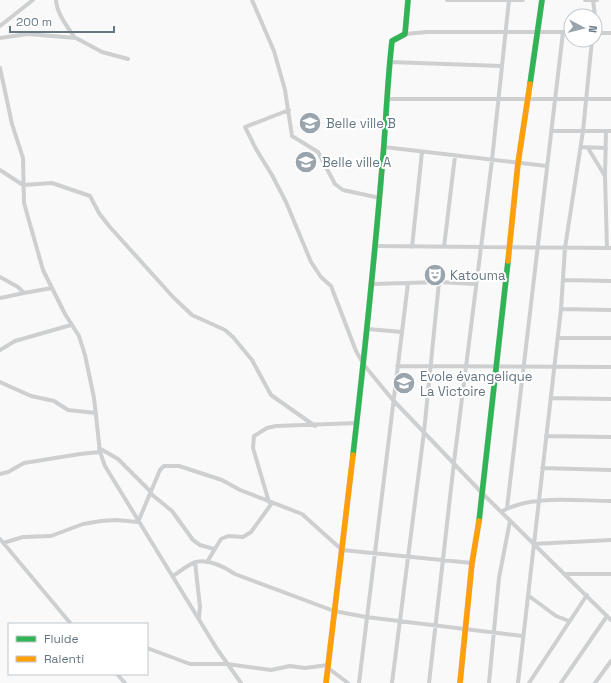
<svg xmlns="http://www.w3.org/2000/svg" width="611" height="683" font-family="'Space Grotesk',sans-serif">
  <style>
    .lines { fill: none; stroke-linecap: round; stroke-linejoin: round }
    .fast-casing { stroke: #d5d6d7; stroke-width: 6 }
    .slow-casing { stroke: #d5d6d7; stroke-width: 6 }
    .street { stroke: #cecfd0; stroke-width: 4 }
    .fast { stroke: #30b455; stroke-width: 5.5 }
    .slow { stroke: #ff9f0a; stroke-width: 5.5 }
    .labels { text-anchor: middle; stroke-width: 4; stroke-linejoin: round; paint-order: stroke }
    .poi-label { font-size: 13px; fill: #657683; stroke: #fff; text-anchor: start }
  </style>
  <rect width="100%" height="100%" fill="#f9f9f9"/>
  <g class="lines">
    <g class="fast-casing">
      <path id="fast" d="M530 84 542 0
        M353 455C364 359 374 264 382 168 386 126 387 83 392 41L405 34 408 0
        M479 521 508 261"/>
    </g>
    <g class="slow-casing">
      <path id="slow" d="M508 261 518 163 530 84
        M326 683 353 455
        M460 683 472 563 479 521"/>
    </g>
    <path class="street" d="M56 0C57 14 67 26 75 38
      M252 0 274 51 285 90 292 136 318 152 335 184 343 190 380 198
      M447 0H523
      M585 0H597
      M593 0 595 16
      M0 26 33 0
      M595 33H611
      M405 34 427 32H571
      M0 38 28 34 76 38 102 52 128 59
      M390 62 501 66
      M0 68 12 124 23 158 24 203 43 270 65 314 79 336 85 355 94 398 100 452 105 466 217 649 241 683
      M388 99H611
      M289 110 245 127 256 149 272 175 286 202 311 262 321 277 331 286 356 351 364 365 392 399 483 494 611 620
      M552 131H611
      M606 131 605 176 607 248
      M384 147 547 166
      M581 147 606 148
      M588 148 605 176
      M0 170 23 185 52 183 90 196 99 213 109 226 173 297 192 315 225 330 233 337 252 360 271 395 315 426
      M375 246 611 248
      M412 247 422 152
      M444 247 455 156
      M0 277 18 287 24 293 52 288
      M564 280 611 281
      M373 284 439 282 475 284
      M0 298 24 293
      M561 309 611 310
      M368 329 402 332
      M558 338H611
      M0 350 15 341 71 325
      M397 366 611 367
      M0 382 31 396 54 401 68 410 96 413
      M551 398 611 399
      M546 436 611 437
      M99 448 118 459 151 492
      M542 468 611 470
      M0 474 8 472 24 463 80 454 100 452
      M150 493 172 511 193 540 200 545 214 549
      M269 502 253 448 254 436 267 428 276 426 357 423
      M507 508 563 32
      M501 512C530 494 578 501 611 501
      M0 539 71 624
      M3 543 23 537 51 536 83 524 101 521 116 520 138 522 160 470 164 466H179L222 480 240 490 302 514 342 550 472 563
      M533 544 611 540
      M195 562 200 607 199 618
      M207 562 221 539 228 536 243 537 251 532 272 503
      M564 574H611
      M173 576C180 572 188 564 196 562 209 559 225 567 235 574L334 611 366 617 523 636
      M529 596 556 616 569 621
      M147 648 190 664H227L271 670 290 666 305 668 328 665
      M328 668 348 683
      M117 674 125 683
      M359 683 408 283
      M392 683 424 432 439 282
      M429 683 454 462 492 160 509 0
      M489 683 499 578 510 521
      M518 683 561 309 565 248 583 131 592 40
      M529 683 587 595
      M561 683 607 616
      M595 683 611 661"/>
    <use href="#fast" class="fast"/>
    <use href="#slow" class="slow"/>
  </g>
  <defs>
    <g id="school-disc" transform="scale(1.15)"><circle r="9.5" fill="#99a4ac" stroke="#fff"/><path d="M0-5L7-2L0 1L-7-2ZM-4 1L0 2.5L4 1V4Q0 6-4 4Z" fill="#fff"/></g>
    <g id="theatre-disc" transform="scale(1.15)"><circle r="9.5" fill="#99a4ac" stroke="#fff"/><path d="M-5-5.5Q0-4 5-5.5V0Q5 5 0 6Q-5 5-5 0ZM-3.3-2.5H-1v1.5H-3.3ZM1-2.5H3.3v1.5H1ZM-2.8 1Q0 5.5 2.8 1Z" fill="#fff"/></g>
  </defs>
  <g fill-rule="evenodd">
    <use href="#school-disc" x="310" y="123"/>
    <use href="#school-disc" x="306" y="162"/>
    <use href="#theatre-disc" x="435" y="275"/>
    <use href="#school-disc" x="404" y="383"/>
  </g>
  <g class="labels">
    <g class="poi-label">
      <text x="326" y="128">Belle ville B</text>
      <text x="322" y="167">Belle ville A</text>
      <text x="450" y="280">Katouma</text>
      <text x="420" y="381">Evole évangelique<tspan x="420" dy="15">La Victoire</tspan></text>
    </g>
  </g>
  <rect x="8" y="623" width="140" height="52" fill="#ffffff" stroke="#c1c8cd"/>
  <rect x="16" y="636" width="20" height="6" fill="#30b455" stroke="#c1c8cd"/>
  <text x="44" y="643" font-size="12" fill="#657683">Fluide</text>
  <rect x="16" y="656" width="20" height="6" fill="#ff9f0a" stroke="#c1c8cd"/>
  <text x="44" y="663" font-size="12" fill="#657683">Ralenti</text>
  <g transform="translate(583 28) rotate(97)"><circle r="19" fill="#ffffff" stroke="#c1c8cd"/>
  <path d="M0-3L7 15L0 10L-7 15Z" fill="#99a4ac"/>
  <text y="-6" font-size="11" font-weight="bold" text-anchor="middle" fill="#657683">N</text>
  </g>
  <path d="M10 26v6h104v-6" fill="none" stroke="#657683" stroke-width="2"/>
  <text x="16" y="26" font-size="12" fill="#657683" stroke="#ffffff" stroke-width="3" paint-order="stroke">200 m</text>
</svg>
